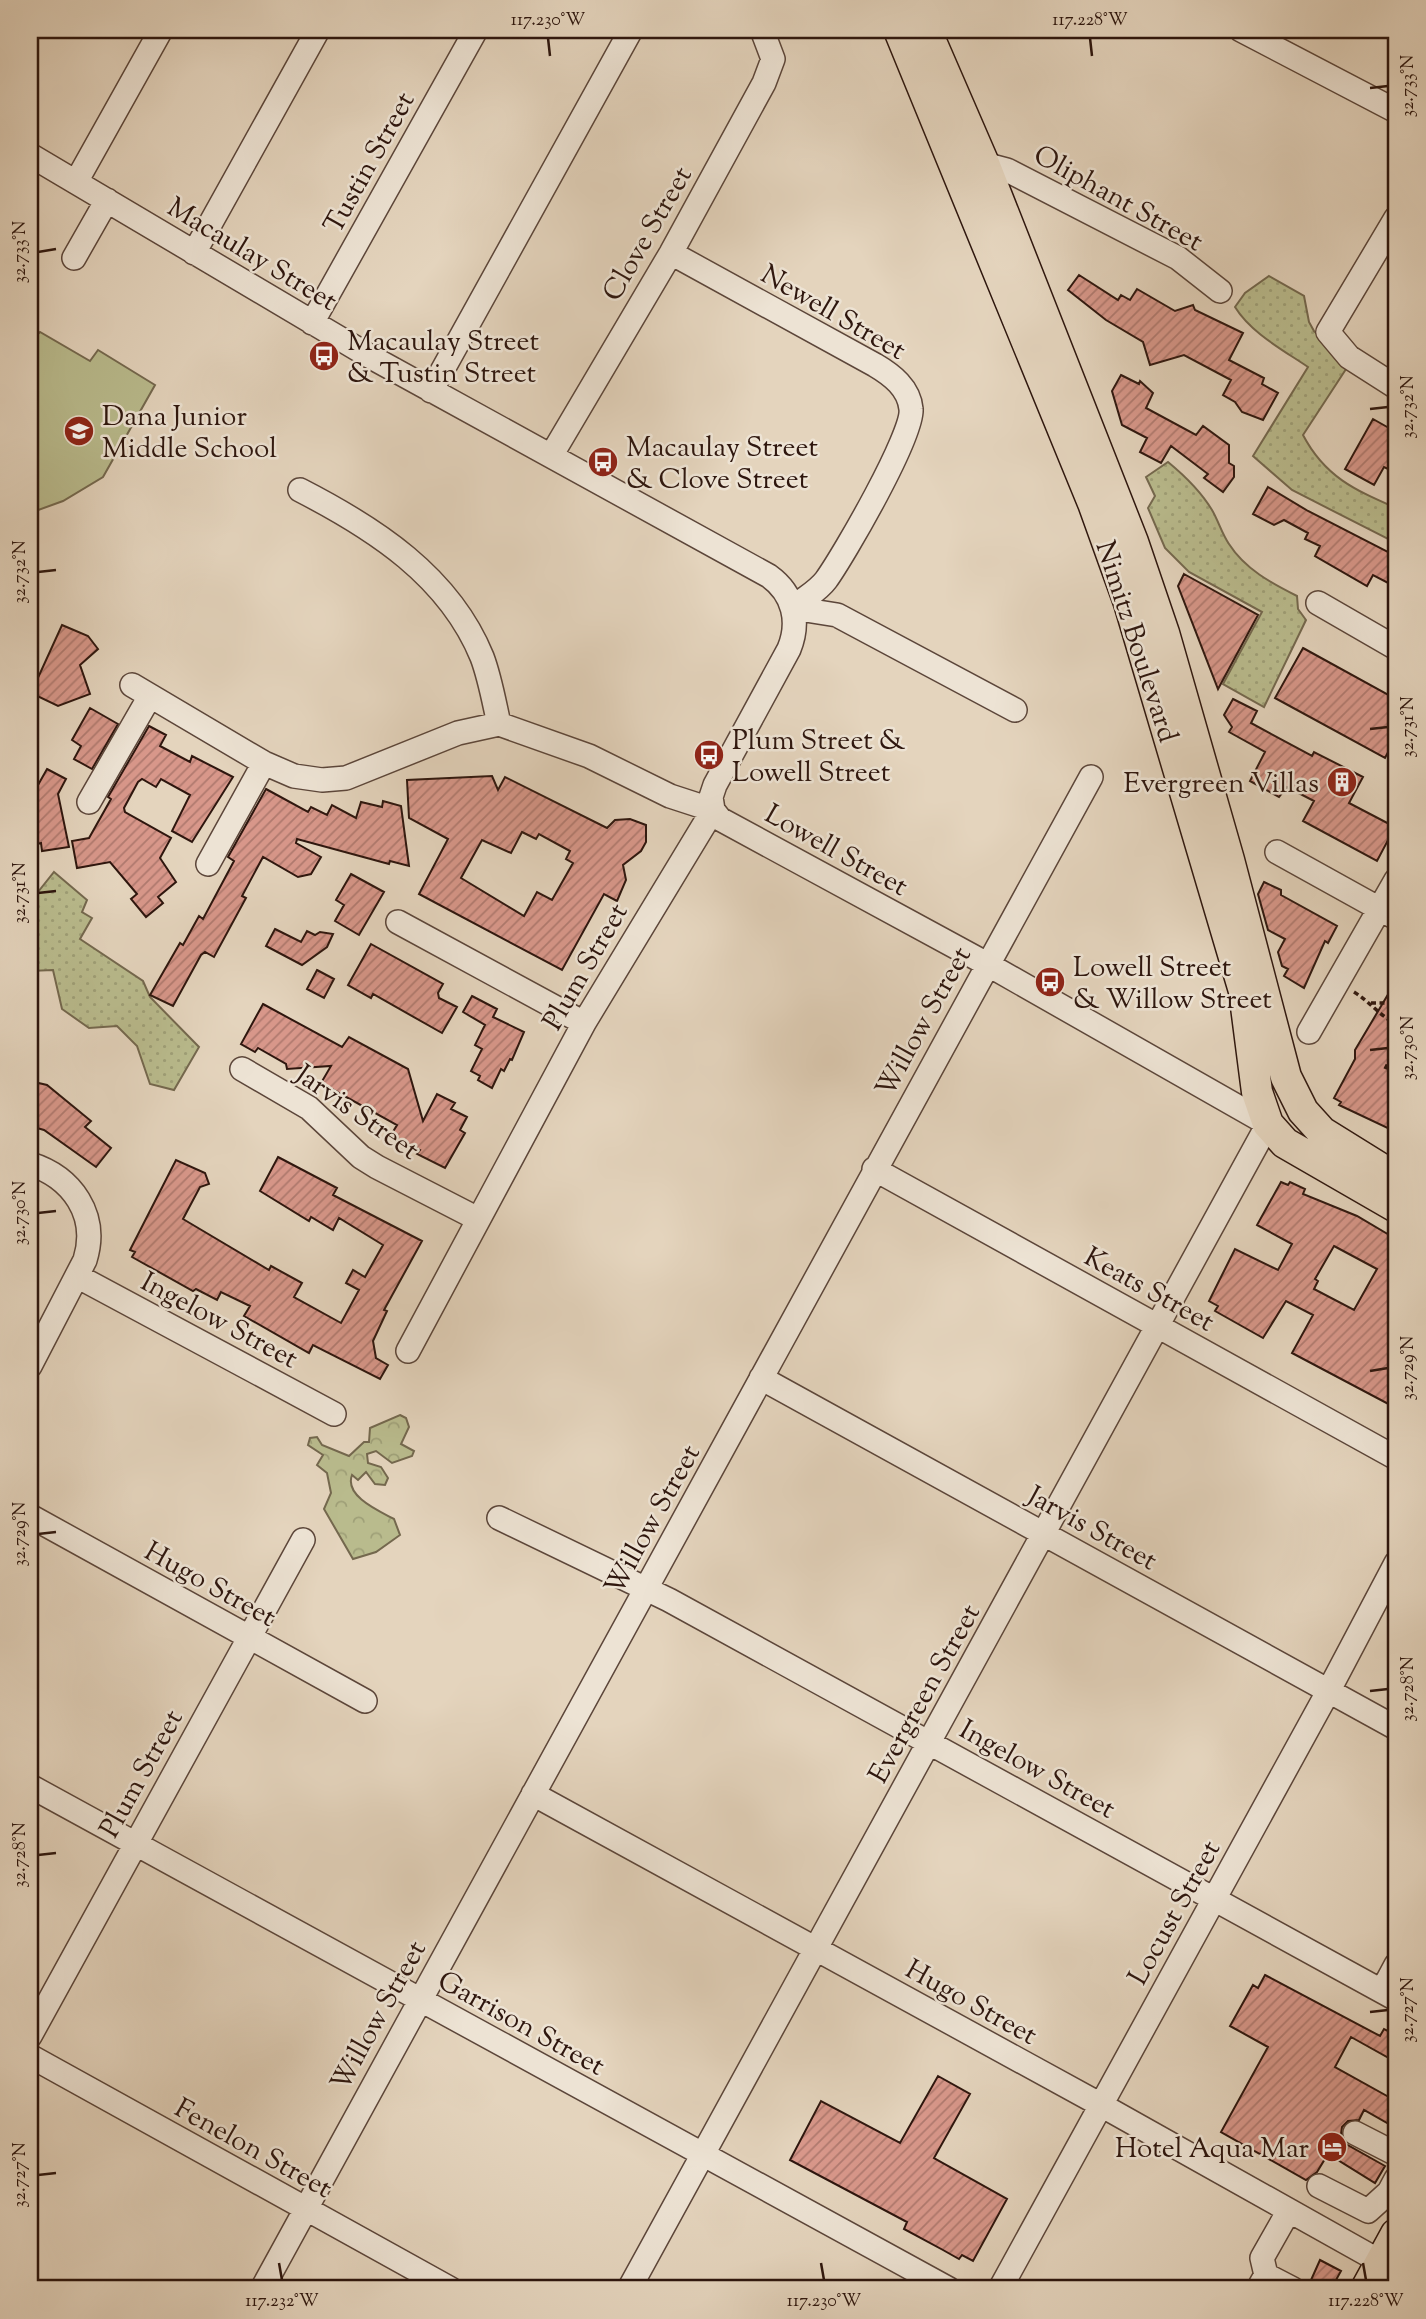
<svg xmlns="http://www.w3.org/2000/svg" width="1426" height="2319" font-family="'Sorts Mill Goudy',serif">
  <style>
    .grass { fill: url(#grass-dots); stroke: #74684e; stroke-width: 2 }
    .forest { fill: url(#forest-crowns); stroke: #74684e; stroke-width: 2 }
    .pitch { fill: #b9bb8d; stroke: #74684e; stroke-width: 2 }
    .building { fill: url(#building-hatch); stroke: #2e160e; stroke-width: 2; fill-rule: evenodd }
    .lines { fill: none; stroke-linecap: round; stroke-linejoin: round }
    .minor-casing { stroke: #5c463a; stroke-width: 26 }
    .major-casing { stroke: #2e160e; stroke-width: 33 }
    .path { stroke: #2e160e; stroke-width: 3.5; stroke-dasharray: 5 3.5; stroke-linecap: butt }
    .minor { stroke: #ede3d4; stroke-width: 23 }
    .major { stroke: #e4d4bd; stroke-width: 30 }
    .ticks { fill: none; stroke: #2e160e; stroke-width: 2.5 }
    .labels { text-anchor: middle; stroke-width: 5; stroke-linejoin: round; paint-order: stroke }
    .street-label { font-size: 28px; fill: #2e160e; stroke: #ede3d4 }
    .poi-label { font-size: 28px; fill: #2e160e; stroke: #ede3d4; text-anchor: start }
    .neatline { fill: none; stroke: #2e160e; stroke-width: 2.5 }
    .ticks-label { font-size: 18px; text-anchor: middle; fill: #2e160e }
  </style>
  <defs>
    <pattern id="grass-dots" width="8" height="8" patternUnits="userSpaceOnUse" patternTransform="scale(1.75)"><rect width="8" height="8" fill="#b9bb8d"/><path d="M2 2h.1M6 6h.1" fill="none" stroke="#9fa078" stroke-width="1.8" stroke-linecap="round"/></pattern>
    <pattern id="forest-crowns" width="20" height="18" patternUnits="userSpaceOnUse" patternTransform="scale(1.75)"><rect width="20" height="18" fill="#b9bb8d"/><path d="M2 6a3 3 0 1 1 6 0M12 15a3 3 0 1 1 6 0" fill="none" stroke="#9fa078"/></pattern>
    <pattern id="building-hatch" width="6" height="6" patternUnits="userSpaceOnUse" patternTransform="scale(1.75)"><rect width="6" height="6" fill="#d8978a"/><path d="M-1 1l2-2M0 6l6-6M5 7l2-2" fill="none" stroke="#b07a6f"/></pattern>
  </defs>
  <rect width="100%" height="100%" fill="#e4d4bd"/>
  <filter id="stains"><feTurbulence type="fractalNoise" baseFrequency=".00286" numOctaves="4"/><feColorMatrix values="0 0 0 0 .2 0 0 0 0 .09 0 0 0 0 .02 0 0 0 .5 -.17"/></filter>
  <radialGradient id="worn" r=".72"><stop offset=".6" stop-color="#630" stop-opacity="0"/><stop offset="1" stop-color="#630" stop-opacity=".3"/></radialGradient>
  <path class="grass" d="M1269 276 1304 296 1309 322 1314 331 1350 363 1303 435C1325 477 1355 490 1396 508L1394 542 1292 490 1253 456 1308 367C1283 350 1251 333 1235 307L1245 293Z
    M1168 462C1185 476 1200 490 1212 510 1218 520 1222 534 1229 544 1245 569 1271 583 1297 596L1298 609 1306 620 1264 707 1223 684 1262 612 1189 572 1165 548 1148 508 1155 496 1146 477Z
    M54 872 87 900 82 912 92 918 80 939 143 981 150 997 199 1047 174 1090 150 1084 137 1046 117 1026 89 1028 62 1009 53 970 30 971V902Z"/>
  <path class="forest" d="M400 1415 406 1418 409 1427 401 1444 414 1451 412 1456 392 1463 376 1451 367 1454 368 1463 381 1467 388 1478 385 1485 375 1484 366 1472 358 1480 352 1475C344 1496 379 1511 394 1519L400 1535 376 1552 353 1559 324 1509 331 1493 327 1473 317 1465 323 1455 308 1445 310 1438 317 1437 322 1445 349 1456 364 1442H369L370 1428Z"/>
  <path class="pitch" d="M30 329 38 334 40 332 90 361 98 350 155 385 103 477 63 501 30 513Z"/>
  <path class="building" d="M1079 275 1118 300 1121 295 1130 300 1137 289 1175 311 1193 305 1195 310 1243 333 1229 360 1264 378 1262 384 1278 393 1263 420 1242 412 1235 402 1223 395 1231 380 1184 355 1150 365 1143 342 1106 320 1068 290Z
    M1121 375 1139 384 1140 381 1153 393 1146 408 1196 435 1203 426 1229 445V463L1234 466V477L1223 492 1204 478 1208 474 1171 446 1161 463 1140 452 1147 438 1122 425 1112 391Z
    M1373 419 1396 432V454L1388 469 1384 467 1374 485 1345 469Z
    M1268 487 1308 511 1396 556V587L1373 575 1367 586 1315 556 1320 546 1305 539 1308 533 1284 520 1274 525 1253 514Z
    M1184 574 1258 615 1218 689 1178 586Z
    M62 625 88 636 98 649 80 665 90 694 58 706 31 693Z
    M1303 648 1396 699V737L1385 758 1275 698Z
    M1233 699 1257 711 1251 723 1312 756 1314 752 1363 777 1349 803 1395 827 1377 861 1303 821 1314 801 1287 787 1279 797 1250 781 1265 752 1229 732 1232 727 1224 715Z
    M90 708 118 724 92 769 74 759 81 746 72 740Z
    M149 726 166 735 160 746 190 762 192 756 233 777 192 842 172 831 190 795 161 779 156 787 142 779 138 782 124 808 125 812 171 838 160 858 176 882 158 897 163 903 146 917 131 899 137 894 110 862 77 868 72 841 89 838 111 799 108 797Z
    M47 769 66 779 58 794 69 847 42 851 41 843 37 844 30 786 38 785Z
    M492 776 498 790 505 777 607 828 615 820 630 819 646 825V842L641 851 623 865 626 880 617 901 604 894 562 970 419 894 448 839 409 818 407 780ZM522 832 536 839 539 834 570 851 566 859 573 863 552 900 537 892 524 916 461 878 482 840 511 853Z
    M266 789 308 812 311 807 327 815 332 805 356 818 361 802 382 807 383 801 401 806 409 866 390 861 389 864 297 839 296 843 321 857 311 874 298 877 263 857 242 896 246 898 214 957 205 952 201 955 173 1006 150 995 180 943 183 945 199 916 203 919 234 861 228 857Z
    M351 874 384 892 359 935 335 921 344 905 336 900Z
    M1264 882 1281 890V895L1337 926 1328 943 1325 941 1304 988 1284 976 1288 969 1282 966 1278 952 1285 939 1268 930 1258 894Z
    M275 929 301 942 307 931 315 935 320 932 333 934 327 947 302 965 266 946Z
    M371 944 443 984 438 993 439 998 457 1007 442 1033 373 994 371 998 348 985Z
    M317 970 334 979 324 998 307 989Z
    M1396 981V1132L1339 1105 1341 1102 1334 1098 1355 1059V1050Z
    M472 996 497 1009 493 1017 524 1032 512 1060 510 1059 504 1071 501 1069 492 1088 478 1080 480 1076 471 1071 482 1049 475 1045 485 1025 463 1012Z
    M263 1004 342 1047 349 1037 408 1069 423 1121 437 1094 455 1103 451 1109 467 1117 460 1130 465 1133 445 1168 417 1154 420 1150 391 1135 397 1125 321 1083 331 1066 287 1069 286 1064 258 1048 255 1052 241 1044Z
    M30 1081 47 1085 91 1121 85 1127 111 1148 96 1167 44 1130 30 1126Z
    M278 1157 337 1188 333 1195 422 1241 384 1310 387 1311 373 1341 376 1358 388 1365 380 1379 313 1345 309 1353 244 1316 250 1306 221 1292 217 1300 196 1289 193 1291 132 1257 135 1252 130 1250 176 1160 205 1173 209 1184 200 1187 183 1219 269 1270 271 1266 302 1283 294 1297 341 1323 359 1290 346 1283 353 1270 365 1277 383 1245 339 1218 333 1230 311 1217 309 1221 260 1191Z
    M1281 1182 1288 1185 1290 1182 1305 1189 1303 1194 1357 1216 1396 1239V1408L1292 1353 1313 1315 1286 1301 1263 1338 1215 1311 1218 1306 1209 1301 1235 1249 1278 1270 1292 1244 1257 1225ZM1334 1246 1377 1269 1354 1310 1314 1289 1318 1281 1315 1279Z
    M1265 1975 1380 2036 1384 2029 1396 2035V2062L1351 2037 1335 2067 1396 2101V2128L1364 2110 1359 2120 1348 2121 1342 2127 1341 2134 1346 2144 1385 2166 1375 2183 1328 2154 1317 2172 1306 2180 1221 2132 1268 2047 1230 2026 1253 1985 1258 1988Z
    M938 2076 970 2094 934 2158 1007 2199 973 2261 962 2255 959 2259 943 2250 904 2229 907 2222 790 2160 821 2101 900 2143Z
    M1320 2260 1341 2271 1331 2289H1307Z"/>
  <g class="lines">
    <g class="minor-casing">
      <path id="minor" d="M1241 30 1396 111
        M30 155 371 357 769 576C794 594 800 622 789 649L715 785 711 797 713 810 584 1023 408 1351
        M973 161 1007 170 1178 258 1220 291
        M76 182 161 30
        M1396 218 1328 332 1349 357 1396 387
        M194 253 318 30
        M671 253 875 365C892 375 909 388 911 409 914 434 844 555 826 580 818 591 803 599 793 608
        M74 258 107 200
        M312 323 476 30
        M431 391 631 30
        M551 456 671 253 764 83 773 59 762 30
        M300 490C374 528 449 576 482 657 490 678 494 702 499 724
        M1318 603 1396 648
        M793 608 837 615 1015 710
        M132 685 264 763 294 776 322 780 346 778 458 733 499 724 589 756 670 796 713 810 720 819 987 964 1268 1124 629 2289
        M89 802 150 696
        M1277 852 1396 918
        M208 864 264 763
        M398 922 584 1023
        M1309 1032 1396 880
        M242 1069 309 1108 361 1157 377 1167 478 1219
        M30 1164C72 1177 99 1215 85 1260L30 1366
        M874 1169 1396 1458
        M77 1276 334 1414
        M761 1378 1396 1728
        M30 1516 365 1701
        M499 1518 669 1600 1396 1999
        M30 1786 949 2289
        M533 1794 1101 2105 1381 2262
        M1382 1991 1396 1965
        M30 2036 303 1540
        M30 2056 451 2289
        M1355 2133 1396 2154
        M1319 2186 1368 2211 1389 2192 1396 2179
        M1266 2275 1293 2289
        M262 2289 1091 777
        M1000 2289 1329 1690 1396 1563
        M1258 2289 1266 2275 1262 2258 1288 2212"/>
    </g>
    <g class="major-casing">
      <path id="major" d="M899 30 1093 503 1129 603 1244 991 1257 1092 1268 1124 1285 1143 1396 1207
        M926 30 985 166 1133 542 1164 633 1229 860 1286 1077 1303 1111 1322 1132 1396 1178
        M1366 2289 1396 2234"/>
    </g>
    <path class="path" d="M1354 992C1370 1002 1379 1015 1396 1024
      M1371 1003H1385L1396 1009
      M1385 1069 1396 1048"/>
    <use href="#minor" class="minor"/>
    <use href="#major" class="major"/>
  </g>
  <path class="ticks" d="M548 38 550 56M1090 38 1092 56M1370 88 1388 86M38 252 56 249M1370 409 1388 407M38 572 56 570M1370 729 1388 727M38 893 56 891M1370 1050 1388 1048M38 1213 56 1211M1370 1371 1388 1368M38 1534 56 1532M1370 1691 1388 1689M38 1855 56 1853M1370 2012 1388 2010M38 2175 56 2173M279 2263 282 2280M821 2263 824 2280M1363 2263 1366 2280"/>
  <defs>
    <g id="bus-disc" transform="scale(1.575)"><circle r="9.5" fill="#8f2418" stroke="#ede3d4"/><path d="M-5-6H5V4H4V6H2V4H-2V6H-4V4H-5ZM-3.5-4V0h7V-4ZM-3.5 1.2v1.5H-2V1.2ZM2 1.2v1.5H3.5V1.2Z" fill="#fff"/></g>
    <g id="school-disc" transform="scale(1.575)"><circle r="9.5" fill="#8f2418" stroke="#ede3d4"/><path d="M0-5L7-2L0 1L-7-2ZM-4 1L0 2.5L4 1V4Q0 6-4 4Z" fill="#fff"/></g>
    <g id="building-disc" transform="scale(1.575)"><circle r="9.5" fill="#8f2418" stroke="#ede3d4"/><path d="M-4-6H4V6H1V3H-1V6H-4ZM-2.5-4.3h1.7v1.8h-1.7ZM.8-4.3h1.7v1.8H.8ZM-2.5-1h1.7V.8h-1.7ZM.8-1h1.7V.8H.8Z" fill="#fff"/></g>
    <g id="hotel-disc" transform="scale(1.575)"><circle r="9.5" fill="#8f2418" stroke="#ede3d4"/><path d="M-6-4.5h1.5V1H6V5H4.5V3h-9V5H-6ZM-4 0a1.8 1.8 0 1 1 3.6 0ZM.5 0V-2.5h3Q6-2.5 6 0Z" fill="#fff"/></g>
  </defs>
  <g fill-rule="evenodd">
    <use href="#bus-disc" x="324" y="356"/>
    <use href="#school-disc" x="79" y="431"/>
    <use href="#bus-disc" x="603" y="462"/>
    <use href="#bus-disc" x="709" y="755"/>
    <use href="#building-disc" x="1342" y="782"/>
    <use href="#bus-disc" x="1050" y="982"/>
    <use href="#hotel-disc" x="1332" y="2147"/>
  </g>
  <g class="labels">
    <g class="street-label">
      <text transform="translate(368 162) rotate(-61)" y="10">Tustin Street</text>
      <text transform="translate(1119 197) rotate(29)" y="10">Oliphant Street</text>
      <text transform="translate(646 233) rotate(-60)" y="10">Clove Street</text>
      <text transform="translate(253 253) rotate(31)" y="10">Macaulay Street</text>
      <text transform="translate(834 311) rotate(30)" y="10">Newell Street</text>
      <text transform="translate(1138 641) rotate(72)" y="10">Nimitz Boulevard</text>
      <text transform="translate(837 849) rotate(29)" y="10">Lowell Street</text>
      <text transform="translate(584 966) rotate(-60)" y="10">Plum Street</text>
      <text transform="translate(922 1021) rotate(-61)" y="10">Willow Street</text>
      <text transform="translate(358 1111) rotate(35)" y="10">Jarvis Street</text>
      <text transform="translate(1150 1288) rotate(29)" y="10">Keats Street</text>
      <text transform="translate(220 1319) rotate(28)" y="10">Ingelow Street</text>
      <text transform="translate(651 1519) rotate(-61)" y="10">Willow Street</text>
      <text transform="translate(1093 1527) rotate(29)" y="10">Jarvis Street</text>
      <text transform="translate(211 1583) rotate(29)" y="10">Hugo Street</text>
      <text transform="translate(923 1693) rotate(-61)" y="10">Evergreen Street</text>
      <text transform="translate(1038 1768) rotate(29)" y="10">Ingelow Street</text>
      <text transform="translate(140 1773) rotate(-61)" y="10">Plum Street</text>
      <text transform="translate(1173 1912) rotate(-61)" y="10">Locust Street</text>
      <text transform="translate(972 2001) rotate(29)" y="10">Hugo Street</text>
      <text transform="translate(377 2015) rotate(-61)" y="10">Willow Street</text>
      <text transform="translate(522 2022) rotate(29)" y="10">Garrison Street</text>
      <text transform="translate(254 2147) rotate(29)" y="10">Fenelon Street</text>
    </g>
    <g class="poi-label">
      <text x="347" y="350">Macaulay Street<tspan x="347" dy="32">&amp; Tustin Street</tspan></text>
      <text x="102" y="425">Dana Junior<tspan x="102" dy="32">Middle School</tspan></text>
      <text x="626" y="456">Macaulay Street<tspan x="626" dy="32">&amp; Clove Street</tspan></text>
      <text x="732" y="749">Plum Street &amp;<tspan x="732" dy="32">Lowell Street</tspan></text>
      <text x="1319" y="792" text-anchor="end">Evergreen Villas</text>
      <text x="1073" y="976">Lowell Street<tspan x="1073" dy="32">&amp; Willow Street</tspan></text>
      <text x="1309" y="2157" text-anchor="end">Hotel Aqua Mar</text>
    </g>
  </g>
  <rect width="1426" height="2319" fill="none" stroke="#e4d4bd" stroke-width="77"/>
  <rect x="38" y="38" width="1350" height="2242" class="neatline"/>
  <g class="ticks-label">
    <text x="548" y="25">117.230°W</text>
    <text x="1090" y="25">117.228°W</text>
    <text transform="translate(1407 86) rotate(-90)" y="6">32.733°N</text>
    <text transform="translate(19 252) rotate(-90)" y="6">32.733°N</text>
    <text transform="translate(1407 407) rotate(-90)" y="6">32.732°N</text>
    <text transform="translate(19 572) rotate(-90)" y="6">32.732°N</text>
    <text transform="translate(1407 727) rotate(-90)" y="6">32.731°N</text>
    <text transform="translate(19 893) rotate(-90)" y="6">32.731°N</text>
    <text transform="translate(1407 1048) rotate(-90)" y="6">32.730°N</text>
    <text transform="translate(19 1213) rotate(-90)" y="6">32.730°N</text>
    <text transform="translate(1407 1368) rotate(-90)" y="6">32.729°N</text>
    <text transform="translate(19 1534) rotate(-90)" y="6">32.729°N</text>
    <text transform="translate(1407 1689) rotate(-90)" y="6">32.728°N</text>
    <text transform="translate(19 1855) rotate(-90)" y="6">32.728°N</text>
    <text transform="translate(1407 2010) rotate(-90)" y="6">32.727°N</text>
    <text transform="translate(19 2175) rotate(-90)" y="6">32.727°N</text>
    <text x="282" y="2306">117.232°W</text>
    <text x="824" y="2306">117.230°W</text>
    <text x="1366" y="2306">117.228°W</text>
  </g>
  <rect width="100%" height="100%" filter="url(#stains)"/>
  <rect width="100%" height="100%" fill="url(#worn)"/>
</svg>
